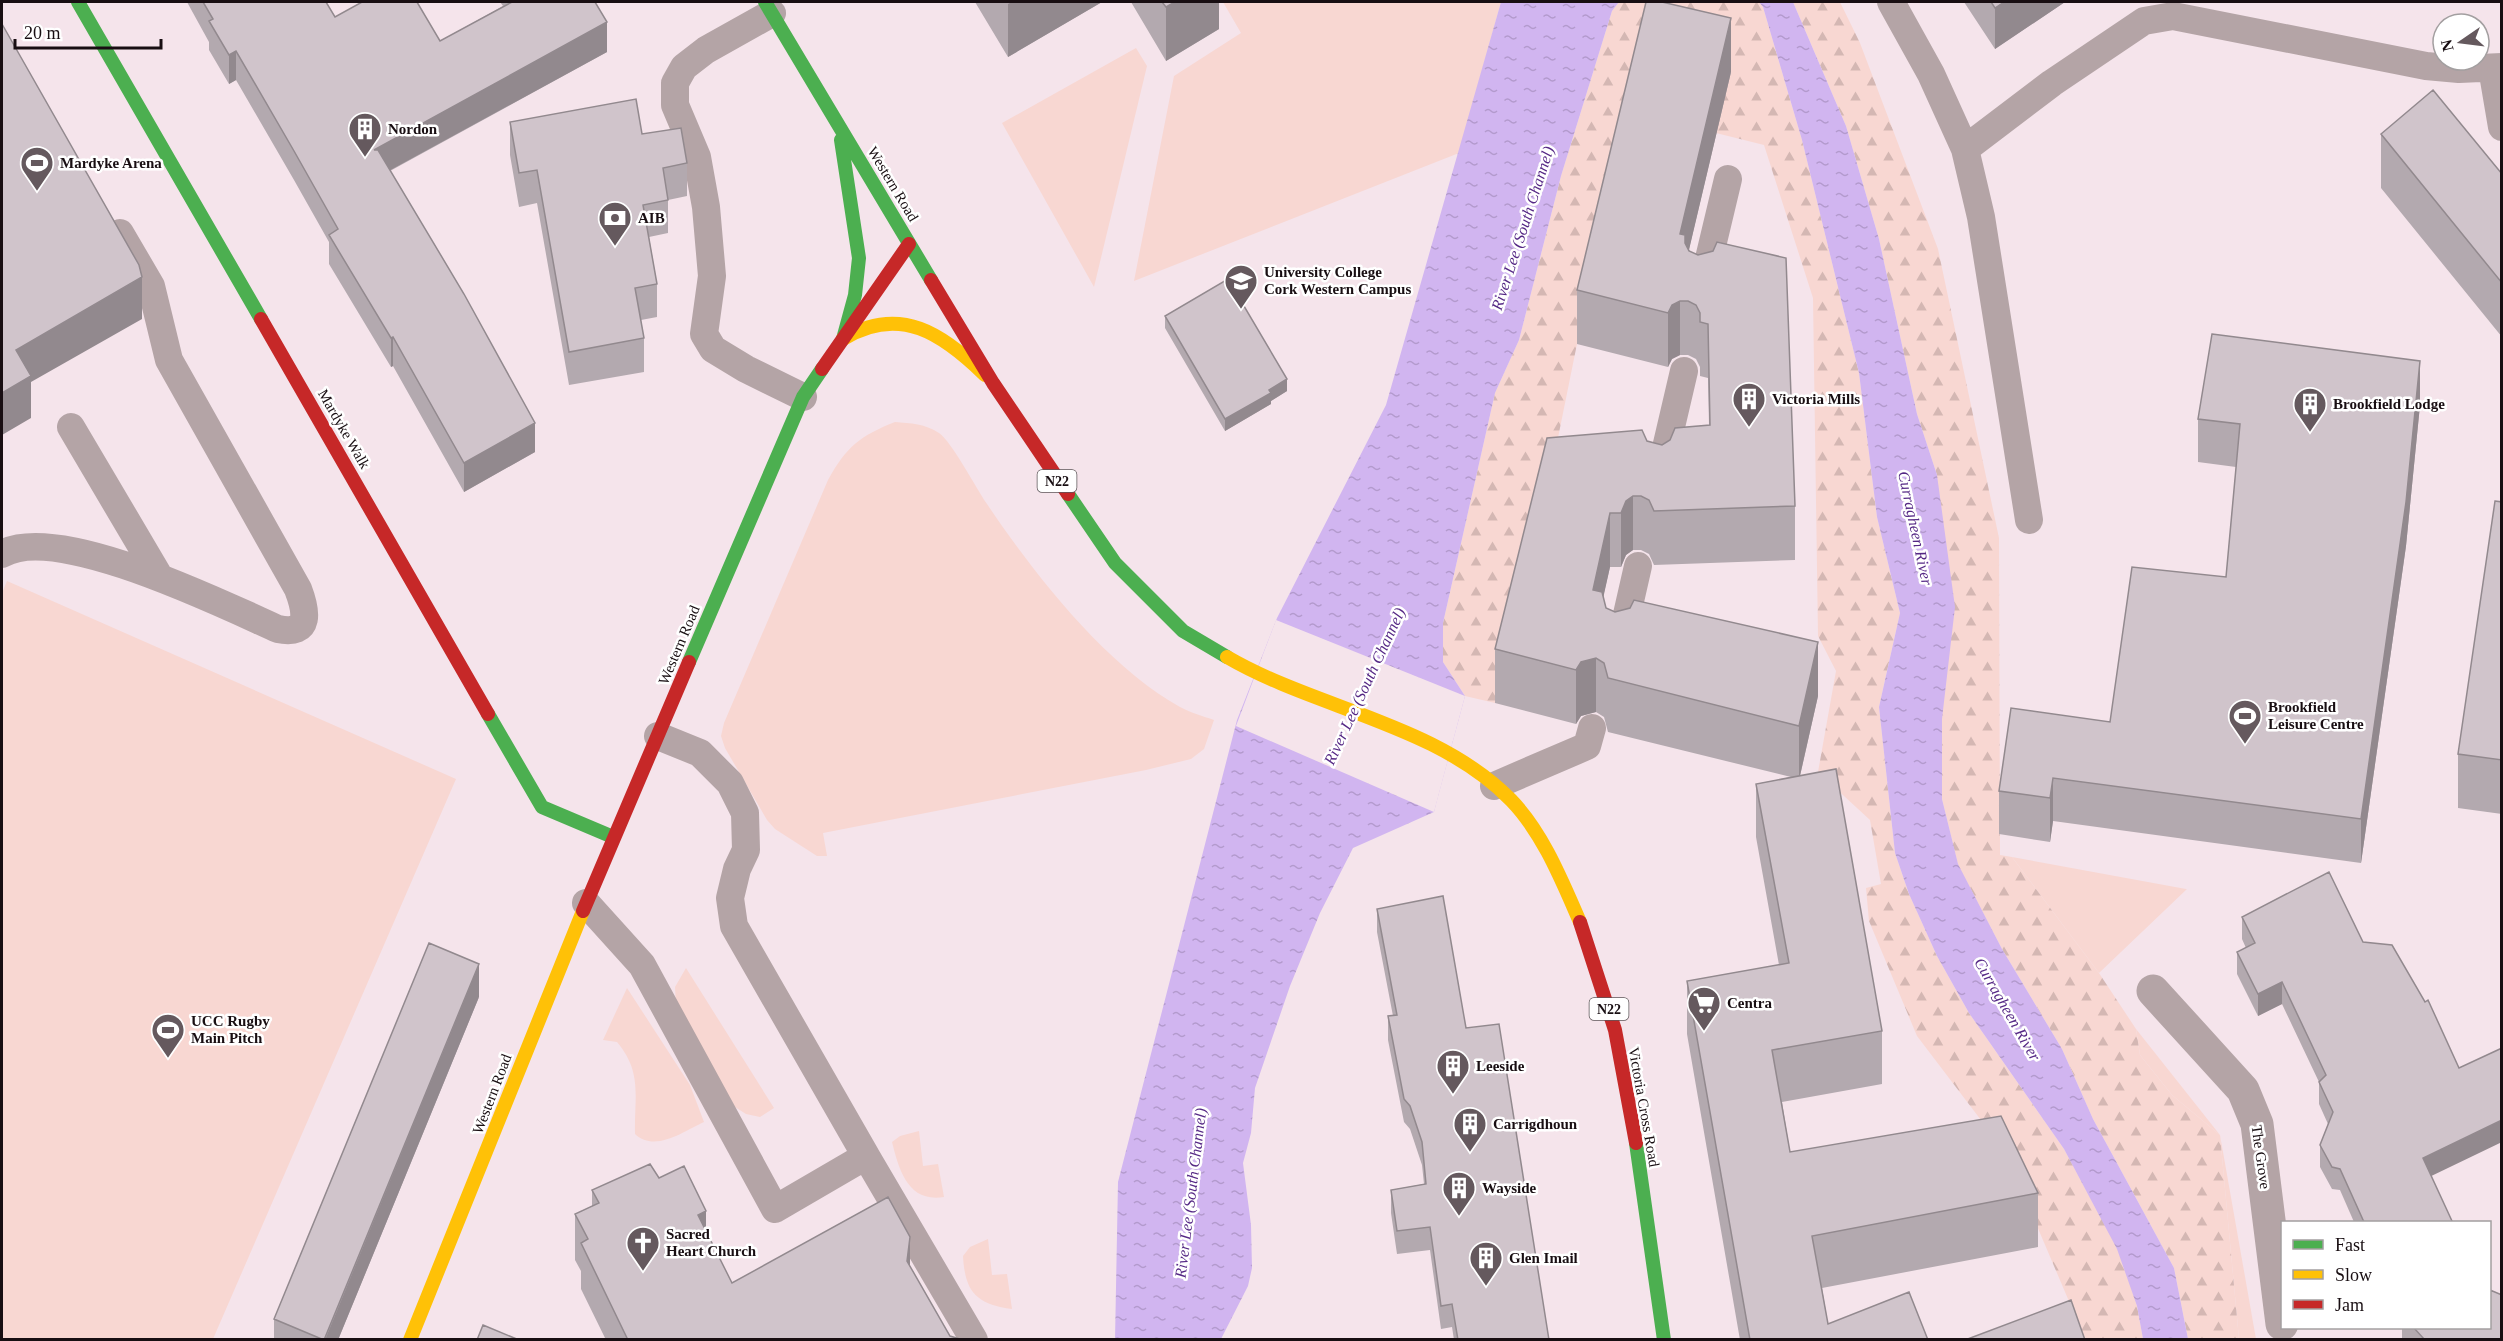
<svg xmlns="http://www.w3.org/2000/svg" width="2503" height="1341" font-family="Georgia,serif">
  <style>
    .grass { fill: #f8d7d2 }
    .forest { fill: url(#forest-firs) }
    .water { fill: url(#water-ripples) }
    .pier { fill: #f5e4eb }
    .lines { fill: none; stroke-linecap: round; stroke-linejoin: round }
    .lane { stroke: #b4a4a6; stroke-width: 28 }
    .street { stroke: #b4a4a6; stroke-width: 33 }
    .fast { stroke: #4caf50; stroke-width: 14 }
    .slow { stroke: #ffc107; stroke-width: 14 }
    .jam { stroke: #c62828; stroke-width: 14 }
    .wall { fill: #b3a9af }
    .shaded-wall { fill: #92898e }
    .building { fill: #d0c4cb; stroke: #92898e; stroke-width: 1.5 }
    .labels { text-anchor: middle; stroke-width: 5; stroke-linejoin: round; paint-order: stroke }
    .shield { fill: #fff; stroke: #5d5659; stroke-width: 1.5 }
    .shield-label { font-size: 14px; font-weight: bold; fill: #180e12 }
    .poi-label { font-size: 15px; font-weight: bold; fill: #180e12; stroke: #fff; text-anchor: start }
    .street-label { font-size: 15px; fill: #180e12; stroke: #fff }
    .water-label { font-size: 16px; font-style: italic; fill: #552885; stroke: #fff }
  </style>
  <defs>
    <pattern id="forest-firs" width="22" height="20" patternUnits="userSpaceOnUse" patternTransform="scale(1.5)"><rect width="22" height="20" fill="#f8d7d2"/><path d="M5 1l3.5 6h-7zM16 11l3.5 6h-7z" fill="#d4b7b3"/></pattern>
    <pattern id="water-ripples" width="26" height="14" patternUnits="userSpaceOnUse" patternTransform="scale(1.5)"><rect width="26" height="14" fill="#d1b5f0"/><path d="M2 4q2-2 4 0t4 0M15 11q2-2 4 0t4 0" fill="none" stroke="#b39acd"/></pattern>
  </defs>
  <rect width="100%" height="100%" fill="#f5e4eb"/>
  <path class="grass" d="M1223 2H1501L1459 153 1134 281 1174 76 1241 33Z
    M1136 48 1147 66 1094 287 1002 123Z
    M895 422C910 423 926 424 939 433 952 442 976 488 987 504 1034 574 1106 666 1180 707 1191 713 1203 716 1214 720L1204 749 1191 759 1146 770 823 833 827 856H817L775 829 767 820 725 748 721 736 724 723 828 480C847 446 860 436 895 422Z
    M7 581 456 779 213 1339H2V593Z
    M2012 857 2186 889H2187L2099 973Z
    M686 968 774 1108 760 1117 746 1114 735 1107 676 1005 675 987Z
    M627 988 690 1085 704 1122C684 1131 655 1153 635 1134 634 1097 643 1073 617 1042L603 1040Z
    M2136 1029 2220 1135 2256 1339H2239L2220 1135 2172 1095 2140 1055Z
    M919 1131 923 1166 938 1164 944 1197C908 1203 899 1170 892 1142L900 1136Z
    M988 1239 992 1275 1007 1274 1012 1309C976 1304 965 1292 963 1256L970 1247Z"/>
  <path class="forest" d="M1619 2H1759L1763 7 1802 140 1859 373 1877 517 1900 613 1879 707 1895 853 1909 894 1937 956 1969 1013 2064 1149 2120 1253 2137 1306 2143 1339H2085L2006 1153 1917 1036 1869 921 1866 888 1881 884 1870 820 1818 772 1836 671 1818 636 1813 298 1764 145 1716 133 1730 71 1647 52 1577 344 1547 492 1495 703 1465 696 1443 662V623L1495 393 1519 340 1561 176 1612 11Z
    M1793 2H1840L1860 43 1938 249 1999 538 2000 855 2012 857 2099 973 2136 1029 2140 1055 2172 1095 2220 1135 2239 1339H2188L2174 1268 2093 1119 2062 1049 2002 949 1958 865 1942 799 1937 475 1917 414 1879 239 1846 126Z"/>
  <path class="water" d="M1501 2H1619L1612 11 1561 176 1519 340 1495 393 1443 623V662L1465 696 1436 804 1434 812 1353 848 1320 913 1290 986 1255 1088 1251 1133 1243 1163 1251 1225 1252 1268 1248 1286 1221 1339 1115 1340 1118 1182 1237 720 1277 618 1386 405Z
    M1759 2H1793L1846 126 1879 239 1917 414 1937 475 1955 607 1942 719V799L1958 864 2002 949 2062 1049 2093 1119 2174 1268 2188 1339H2143L2137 1306 2117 1249 2064 1149 1969 1013 1937 956 1909 894 1895 853 1879 707 1900 613 1877 517 1859 373 1802 140 1763 7Z"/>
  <path class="pier" d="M1276 620 1465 696 1434 812 1236 726Z"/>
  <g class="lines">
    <path class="lane" d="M1891 2 1931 74 1965 149
      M772 13 706 50 684 67 675 83V105L697 157 706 207 712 276 704 334 713 349 746 369 803 397
      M2492 68 2502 127
      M1702 288 1728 179
      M71 427 159 576
      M1659 478 1684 371
      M2029 520 1981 217 1965 149 2052 83 2144 21 2173 16 2426 66 2459 69 2502 67
      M2 554C56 522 222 604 278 629 312 636 306 610 298 589L169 360 151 286 120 233
      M1620 645 1638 566
      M1494 786 1587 746 1592 728
      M586 903 642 965 775 1209 866 1156 734 926 730 898 737 869 746 850 745 813 730 783 700 753 658 736
      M866 1156 974 1340"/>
    <path class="street" d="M2153 991 2243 1090 2257 1124 2282 1324"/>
    <path class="fast" d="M78 2 261 319
      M765 2 931 280
      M841 140 859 258 855 295 843 339
      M1068 494 1115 563 1183 631 1227 657
      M689 662 803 397 822 369
      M488 714 542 807 613 837
      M1636 1143 1664 1340"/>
    <path class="slow" d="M843 339C900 304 943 334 985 375
      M1227 657C1316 709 1437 724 1511 800 1543 833 1562 881 1580 922
      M410 1340 583 911"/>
    <path class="jam" d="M931 280 993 383 1068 494
      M261 319 488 714
      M822 369 909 244
      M583 911 689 662
      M1580 922 1615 1030 1636 1143"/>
  </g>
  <path class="wall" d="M187 2H326L335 17 440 41 503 6 500 2H595L607 52 390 171 535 452 464 492 393 366 391 367 329 264V242L294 180 236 80 229 84 209 50V42Z
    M975 2H1102L1008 57Z
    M1131 2H1219V29L1166 61Z
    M1964 2H2065L1995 49Z
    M1731 72 1689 249 1795 506V560L1654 565 1649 554 1641 550H1633L1626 555 1621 567H1610L1603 597 1606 608 1615 612 1818 696 1800 776 1882 1031V1084L1782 1102 1790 1152 2038 1193V1247L1822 1288 1828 1324 1928 1340H1740L1687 1034V981L1779 965 1756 837V784L1791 777 1608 732 1604 717 1596 712 1581 716 1576 724 1495 703V649L1647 441 1662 445 1709 425 1708 378 1700 376V367L1696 359 1688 355H1680L1672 359 1668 367 1577 344V290Z
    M510 122 642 134 687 163V196L668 200V233L649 237 657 284V317L641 320 644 338V372L569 385 537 203 519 207 510 155Z
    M2381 134 2502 174V337L2381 188Z
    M1165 316 1287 391 1271 401V404L1225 431 1165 328Z
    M2420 405 2406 546 2361 863 2053 821 2050 842 1999 834V791L2110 722 2226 577 2236 467 2198 462V419Z
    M2502 502V814L2458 808V754Z
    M1377 909 1466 1028 1549 1340H1454L1452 1327 1441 1329 1430 1250 1397 1254 1391 1213V1190L1424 1184 1422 1165 1410 1129 1404 1122 1388 1040V1016H1393L1377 932Z
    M2242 917 2431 1176 2452 1222H2354L2340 1190 2332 1189 2320 1167V1145L2328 1124 2319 1104V1082L2282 1004 2258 1016 2237 974V952L2246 948 2242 939Z
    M479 997 338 1340H274V1319Z
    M659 1178 706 1231 732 1283 910 1267 950 1336 963 1340H606L581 1289V1271L575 1260V1214L592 1206V1190Z
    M2402 1328H2490L2502 1340H2403L2402 1338Z"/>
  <path class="shaded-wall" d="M1012 2H1102L1008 57V4Z
    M1175 2H1219V29L1166 61V7Z
    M2004 2H2065L1995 49V8Z
    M1731 18V72L1680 288V234Z
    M607 22V52L374 179V150Z
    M236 51V80L229 84V55Z
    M142 277V319L31 382V418L2 435V393L16 350Z
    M1680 301V355L1672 359 1668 367V313L1672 305Z
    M393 337V366L391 367V338Z
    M2420 361V405L2406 546 2361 863V819Z
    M1287 379V391L1271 401V404L1225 431V419L1269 390Z
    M535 423V452L464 492V463Z
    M1633 496V550L1626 555 1621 567V513L1626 501Z
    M1610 513V567L1593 644V590Z
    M1818 642V696L1799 780V726Z
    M1596 658V712L1581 716 1576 724V670L1581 662Z
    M2053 778V821L2050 842V798Z
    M479 964V997L338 1340H325Z
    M2282 982V1004L2258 1016V994Z
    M2502 1120V1142L2423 1180V1158Z
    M706 1211V1256L698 1215Z
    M910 1237V1282L907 1261Z"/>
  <path class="building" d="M203 2H326L335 17 362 2H417L440 41 512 2H595L607 22 374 150H378L464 294 535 423 464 463 393 337 391 338 329 235 338 229 294 151 236 51 229 55 209 21 213 19Z
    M1162 2H1175L1166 7Z
    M1646 2H1662L1731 18 1680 234 1685 235V243L1689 251 1698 255 1713 251 1717 242 1786 258 1795 506 1654 511 1649 500 1641 496H1633L1626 501 1621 513H1610L1593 590 1602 592 1606 608 1615 612 1630 608 1634 600 1818 642 1799 726 1608 678 1604 663 1596 658 1581 662 1576 670 1495 649 1547 438 1642 430 1647 441 1662 445 1670 440 1675 428 1710 425 1708 324 1700 322V313L1696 305 1688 301H1680L1672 305 1668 313 1577 290Z
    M1991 2H2004L1995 8Z
    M2 24 139 265 142 277 16 350 31 376 2 393Z
    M2433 90 2502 174V283L2381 134Z
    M636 99 642 134 681 128 687 163 663 168 668 200 643 205 657 284 635 288 644 338 569 352 537 170 519 173 510 122Z
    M1228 279 1287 379 1269 390 1271 393 1225 419 1165 316Z
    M2212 334 2420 361 2406 502 2361 819 2053 778 2050 798 1999 791 2011 708 2110 722 2132 567 2226 577 2240 424 2198 419Z
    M2495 501 2502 502V760L2458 754Z
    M1836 769 1882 1031 1772 1050 1790 1152 2001 1116 2038 1193 1812 1236 1828 1324 1909 1292 1928 1340H1750L1687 981 1789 963 1756 784Z
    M2329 872 2363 942 2392 945 2425 1002 2428 1000 2459 1068 2502 1048V1120L2423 1158 2452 1221 2449 1222H2364L2340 1169 2332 1167 2320 1145 2333 1112 2319 1082 2326 1075 2282 982 2258 994 2237 952 2255 943 2242 917Z
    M1443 896 1466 1028 1499 1024 1549 1340H1458L1452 1304 1441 1306 1430 1227 1397 1231 1391 1190 1426 1184 1422 1142 1410 1106 1404 1099 1388 1016 1397 1015 1377 909Z
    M429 943 479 964 324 1340 274 1319Z
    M650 1164 659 1178 684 1166 706 1211 698 1215 732 1283 888 1197 910 1237 907 1261 950 1336 963 1340H628L581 1243 588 1239 575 1214 599 1203 592 1190Z
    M2490 1290 2502 1295V1340H2426L2424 1339 2414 1328H2490Z
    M2071 1300 2085 1340H1965Z
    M483 1325 519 1340H477Z"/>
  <defs>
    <g id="building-pin" transform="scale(1.725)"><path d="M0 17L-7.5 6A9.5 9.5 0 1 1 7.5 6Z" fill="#65595e" stroke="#fff"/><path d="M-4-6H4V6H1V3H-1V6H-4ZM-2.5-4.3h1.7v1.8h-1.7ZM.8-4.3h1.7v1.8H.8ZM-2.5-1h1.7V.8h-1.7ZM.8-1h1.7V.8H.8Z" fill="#fff"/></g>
    <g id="stadium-pin" transform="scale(1.725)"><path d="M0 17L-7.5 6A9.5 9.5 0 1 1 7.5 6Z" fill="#65595e" stroke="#fff"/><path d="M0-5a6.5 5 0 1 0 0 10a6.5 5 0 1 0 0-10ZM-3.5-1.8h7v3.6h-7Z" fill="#fff"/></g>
    <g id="bank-pin" transform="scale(1.725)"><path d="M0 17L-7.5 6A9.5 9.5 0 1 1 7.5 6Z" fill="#65595e" stroke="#fff"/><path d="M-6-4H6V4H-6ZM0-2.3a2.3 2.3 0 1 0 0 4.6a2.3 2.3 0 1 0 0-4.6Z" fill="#fff"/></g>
    <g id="university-pin" transform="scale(1.725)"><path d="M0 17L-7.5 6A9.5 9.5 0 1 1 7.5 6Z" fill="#65595e" stroke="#fff"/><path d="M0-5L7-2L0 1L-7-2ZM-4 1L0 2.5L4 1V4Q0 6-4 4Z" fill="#fff"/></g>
    <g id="supermarket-pin" transform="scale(1.725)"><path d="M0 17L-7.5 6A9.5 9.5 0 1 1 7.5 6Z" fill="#65595e" stroke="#fff"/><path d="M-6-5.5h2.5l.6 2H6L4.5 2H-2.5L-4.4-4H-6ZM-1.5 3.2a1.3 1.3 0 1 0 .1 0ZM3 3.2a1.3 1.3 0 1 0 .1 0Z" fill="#fff"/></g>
    <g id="church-pin" transform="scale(1.725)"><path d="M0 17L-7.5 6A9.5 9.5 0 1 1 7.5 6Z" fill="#65595e" stroke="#fff"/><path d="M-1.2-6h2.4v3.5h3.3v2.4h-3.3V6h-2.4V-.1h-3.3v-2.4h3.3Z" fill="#fff"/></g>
  </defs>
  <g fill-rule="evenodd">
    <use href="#building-pin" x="365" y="129"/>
    <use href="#stadium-pin" x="37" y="163"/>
    <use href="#bank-pin" x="615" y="218"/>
    <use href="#university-pin" x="1241" y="281"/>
    <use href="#building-pin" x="1749" y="399"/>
    <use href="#building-pin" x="2310" y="404"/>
    <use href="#stadium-pin" x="2245" y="716"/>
    <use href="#supermarket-pin" x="1704" y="1003"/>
    <use href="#stadium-pin" x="168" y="1030"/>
    <use href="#building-pin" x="1453" y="1066"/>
    <use href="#building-pin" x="1470" y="1124"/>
    <use href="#building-pin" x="1459" y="1188"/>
    <use href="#church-pin" x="643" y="1243"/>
    <use href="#building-pin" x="1486" y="1258"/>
  </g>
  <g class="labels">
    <g class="shield">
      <rect x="1037.5" y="470" width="39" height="22" rx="4.5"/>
      <rect x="1589.5" y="998" width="39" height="22" rx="4.5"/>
    </g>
    <g class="shield-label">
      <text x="1057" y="486">N22</text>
      <text x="1609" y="1014">N22</text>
    </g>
    <g class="poi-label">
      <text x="388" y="134">Nordon</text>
      <text x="60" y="168">Mardyke Arena</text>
      <text x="638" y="223">AIB</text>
      <text x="1264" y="277">University College<tspan x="1264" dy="17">Cork Western Campus</tspan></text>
      <text x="1772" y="404">Victoria Mills</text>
      <text x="2333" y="409">Brookfield Lodge</text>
      <text x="2268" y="712">Brookfield<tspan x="2268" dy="17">Leisure Centre</tspan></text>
      <text x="1727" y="1008">Centra</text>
      <text x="191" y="1026">UCC Rugby<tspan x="191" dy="17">Main Pitch</tspan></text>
      <text x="1476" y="1071">Leeside</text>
      <text x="1493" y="1129">Carrigdhoun</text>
      <text x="1482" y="1193">Wayside</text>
      <text x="666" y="1239">Sacred<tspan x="666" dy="17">Heart Church</tspan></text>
      <text x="1509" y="1263">Glen Imail</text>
    </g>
    <g class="street-label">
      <text transform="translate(893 184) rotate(59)" y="5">Western Road</text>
      <text transform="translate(344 429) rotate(60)" y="5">Mardyke Walk</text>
      <text transform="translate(679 645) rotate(-67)" y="5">Western Road</text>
      <text transform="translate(492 1094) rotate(-69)" y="5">Western Road</text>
      <text transform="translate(1644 1107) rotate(80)" y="5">Victoria Cross Road</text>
      <text transform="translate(2261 1157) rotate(82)" y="5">The Grove</text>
    </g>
    <g class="water-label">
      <text transform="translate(1522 228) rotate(-72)" y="6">River Lee (South Channel)</text>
      <text transform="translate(1916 528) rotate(78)" y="6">Curragheen River</text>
      <text transform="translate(1364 686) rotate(-65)" y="6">River Lee (South Channel)</text>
      <text transform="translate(2008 1009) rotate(60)" y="6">Curragheen River</text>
      <text transform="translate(1190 1193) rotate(-83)" y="6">River Lee (South Channel)</text>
    </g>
  </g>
  <rect width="2503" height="1341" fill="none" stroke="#180e12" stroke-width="6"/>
  <rect x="2281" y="1221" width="210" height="108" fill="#ffffff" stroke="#a39fa0" stroke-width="1.5"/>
  <rect x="2293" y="1240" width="30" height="9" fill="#4caf50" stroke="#a39fa0" stroke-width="1.5"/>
  <text x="2335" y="1251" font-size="18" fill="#180e12">Fast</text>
  <rect x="2293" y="1270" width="30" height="9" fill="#ffc107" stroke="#a39fa0" stroke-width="1.5"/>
  <text x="2335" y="1281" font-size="18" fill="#180e12">Slow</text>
  <rect x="2293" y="1300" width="30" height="9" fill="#c62828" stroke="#a39fa0" stroke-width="1.5"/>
  <text x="2335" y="1311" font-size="18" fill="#180e12">Jam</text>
  <g transform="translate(2461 42) rotate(256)"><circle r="28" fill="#ffffff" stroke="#a39fa0" stroke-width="1.5"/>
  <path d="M0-4.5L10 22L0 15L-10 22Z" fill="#65595e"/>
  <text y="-9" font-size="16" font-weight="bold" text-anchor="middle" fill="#180e12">N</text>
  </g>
  <path d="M15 39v9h146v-9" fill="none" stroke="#180e12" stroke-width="3"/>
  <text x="24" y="39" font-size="18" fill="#180e12" stroke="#ffffff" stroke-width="4.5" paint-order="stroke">20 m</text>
</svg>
